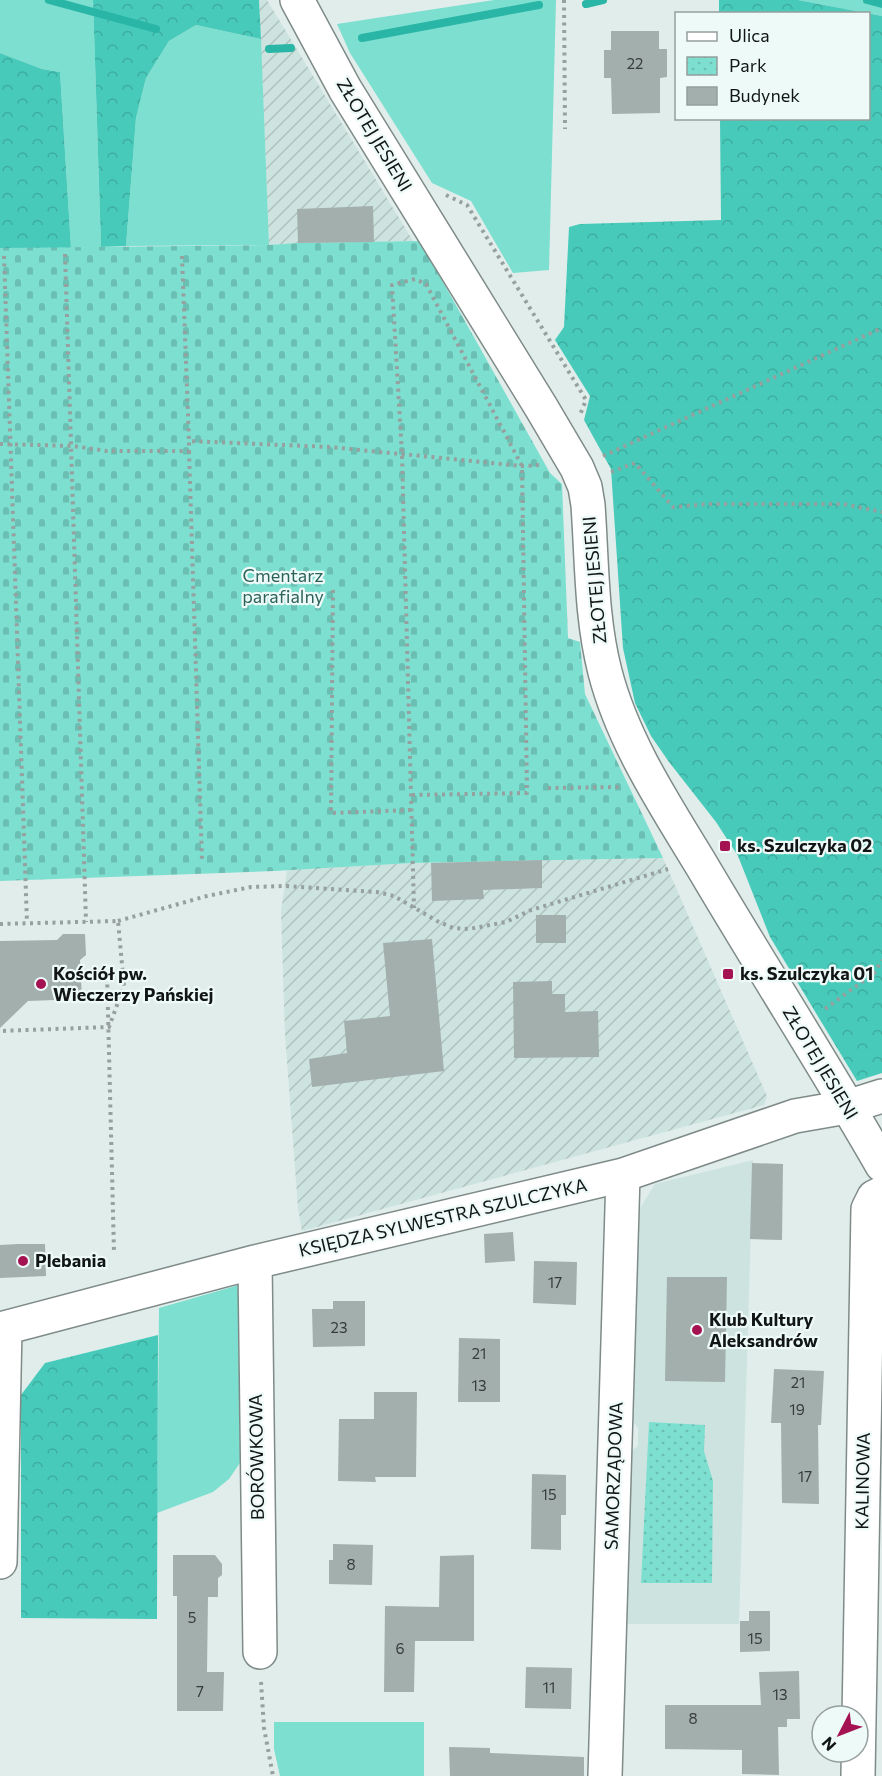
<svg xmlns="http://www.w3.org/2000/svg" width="882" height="1776" font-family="Commissioner,sans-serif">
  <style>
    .built { fill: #cde3df }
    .industrial { fill: url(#industrial-furrows) }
    .grass { fill: #7cdfd0 }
    .forest { fill: url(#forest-crowns) }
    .cemetery { fill: url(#cemetery-stones) }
    .park { fill: url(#park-dots) }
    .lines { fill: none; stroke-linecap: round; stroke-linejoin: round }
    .stream { stroke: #2ab6a6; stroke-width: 8 }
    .building { fill: #a3afad }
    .street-casing { stroke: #7f8b88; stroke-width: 36 }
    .secondary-casing { stroke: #7f8b88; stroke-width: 36 }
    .path { stroke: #96a09e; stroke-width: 4; stroke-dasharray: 3 4.5; stroke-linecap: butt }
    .street { stroke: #fff; stroke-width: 33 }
    .secondary { stroke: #fff; stroke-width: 33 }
    .poi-dot { fill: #a51251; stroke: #edfaf8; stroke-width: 2 }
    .labels { text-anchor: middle; stroke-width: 4.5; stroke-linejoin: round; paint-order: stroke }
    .number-label { font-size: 15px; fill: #363c3b }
    .street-label { font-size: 18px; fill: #111515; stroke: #edfaf8 }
    .park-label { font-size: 18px; fill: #2d625b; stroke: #edfaf8 }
    .poi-label { font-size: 18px; font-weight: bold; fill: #111515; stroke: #edfaf8; text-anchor: start }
  </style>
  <defs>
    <pattern id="industrial-furrows" width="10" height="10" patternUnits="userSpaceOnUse" patternTransform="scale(1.5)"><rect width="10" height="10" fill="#cde3df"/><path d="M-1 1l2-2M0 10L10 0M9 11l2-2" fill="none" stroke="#afc2be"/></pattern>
    <pattern id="forest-crowns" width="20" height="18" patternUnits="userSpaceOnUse" patternTransform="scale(1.5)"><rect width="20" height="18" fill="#47caba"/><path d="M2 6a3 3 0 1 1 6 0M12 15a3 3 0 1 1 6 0" fill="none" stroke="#3dad9f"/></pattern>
    <pattern id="cemetery-stones" width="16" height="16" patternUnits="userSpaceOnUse" patternTransform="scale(1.5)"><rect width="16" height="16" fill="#7cdfd0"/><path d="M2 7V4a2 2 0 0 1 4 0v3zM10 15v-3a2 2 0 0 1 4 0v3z" fill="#6abeb2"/></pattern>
    <pattern id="park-dots" width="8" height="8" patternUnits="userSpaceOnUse" patternTransform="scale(1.5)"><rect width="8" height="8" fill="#7cdfd0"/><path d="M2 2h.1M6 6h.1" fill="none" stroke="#6abeb2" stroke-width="1.8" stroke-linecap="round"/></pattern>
  </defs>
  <rect width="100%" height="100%" fill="#e0edeb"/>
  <path class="built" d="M753 1160 739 1624H620L628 1454 638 1446V1428L630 1418 637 1213 655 1184Z"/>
  <path class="industrial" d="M259 0H267L413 241 269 245Z
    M663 858 767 1096 764 1105 302 1231 298 1208 285 1034 281 911 287 870 412 863Z"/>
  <path class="grass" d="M0 0H93L101 247 71 248 60 72 42 69 0 53Z
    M494 0H556L549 270 513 273 471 201 432 183 350 53 337 24Z
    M798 0H882V16Z
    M196 25 261 39 269 245 126 246 136 118 146 78 169 41Z
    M239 1285 244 1457 229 1479 213 1492 157 1513 159 1308Z
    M274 1722H424V1776H280L274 1749Z"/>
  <path class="forest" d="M93 0H259L261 39 196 25 169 41 146 78 136 118 126 246 101 247Z
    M719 0H798L882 16V1073L857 1081 770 937 738 856 716 822 669 762 651 736 635 703 623 648 611 469 584 420 590 396 555 340 564 327 569 227 580 224 721 220 720 119 868 118V14L719 13Z
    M0 53 42 69 60 72 71 248H0Z
    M158 1335 157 1619 21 1618V1395L45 1363Z"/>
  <path class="cemetery" d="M420 241 550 473 562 484 568 638 580 642 585 694 663 858 412 863 274 871 0 881V248L269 245 298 243Z"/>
  <path class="park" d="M649 1422 705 1425 704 1451 713 1481 712 1583H641Z"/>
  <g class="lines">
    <path class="stream" d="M49 0 156 29
      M867 0 882 4
      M586 4 603 0
      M362 38 539 5
      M269 49 291 48"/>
  </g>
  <path class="building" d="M611 31H659V49H667V77L660 78V113L612 114 611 78H604V50H611Z
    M373 206 374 242 298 243 297 209Z
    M542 860V888L483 890 484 899 432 901 431 863Z
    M536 915H566V943H536Z
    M63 934H85L86 955 80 960 82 999 28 1001 0 1028V941L57 940Z
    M432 939 444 1071 312 1087 309 1059 347 1053 344 1021 390 1016 383 943Z
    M552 981V994H565V1012L598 1011 599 1057 514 1058 513 982Z
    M752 1163 783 1164 782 1240 750 1239Z
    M513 1232 515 1261 485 1263 484 1234Z
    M18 1244H45L46 1276 0 1278V1245Z
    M534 1261 577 1262 576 1305 533 1303Z
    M667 1277H727L725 1382 665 1381Z
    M333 1301H365V1346L313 1347 312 1309H333Z
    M459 1338 500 1339V1402H458Z
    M774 1369 824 1371 821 1425H818L819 1504 782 1503 781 1423H771Z
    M374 1392H417L416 1477H375L376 1482 338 1481 339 1419H374Z
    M532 1474 566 1475V1515H561V1550L531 1549Z
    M333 1544 373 1545 372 1585 329 1584V1560H333Z
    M173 1555H215L222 1564V1575L218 1578V1597H208L207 1672H224L223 1711H177V1596H173Z
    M474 1555V1641H415L414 1692H384L385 1606 439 1607 440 1556Z
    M749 1611H770V1651L740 1652V1621H749Z
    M526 1667 572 1668 571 1709 525 1708Z
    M799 1671 800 1719H787V1727H778L779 1775 742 1774V1750L665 1749V1705H761L759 1672Z
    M449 1747 490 1748V1753L584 1757V1776H450Z"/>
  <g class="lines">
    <g class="street-casing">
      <path id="street" d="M255 1262 260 1652
        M0 1329 255 1262 623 1175 795 1116 847 1107 882 1096
        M0 1562 5 1328
        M605 1776 623 1175
        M858 1776 868 1209 874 1197 882 1193"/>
    </g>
    <g class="secondary-casing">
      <path id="secondary" d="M297 0 345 89 541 407 577 468 585 487 588 505C592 561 591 618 605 672 623 742 665 805 702 866 761 966 824 1064 882 1165"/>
    </g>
    <path class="path" d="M564 0 565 129
      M446 195 467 205 586 400 580 415
      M65 254 86 922
      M4 256 27 923
      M182 256 189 441
      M0 444 73 446 107 451H189V441L330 447 522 466 540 465
      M189 451 202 861
      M603 456 882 328
      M611 472 635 463 673 507 708 504H843L882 512
      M333 590 331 813 411 810
      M548 788 619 787
      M412 795 527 793 522 466 426 284 415 279 392 285 402 455 414 908
      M118 921 207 896 251 887 285 886 377 892 394 896 437 921 453 928 469 929 506 922 531 910 668 869
      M0 924 118 921 124 986 109 1027 0 1031
      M81 973H107L114 1252
      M825 1009 874 973 882 960
      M261 1682 264 1728 273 1776"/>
    <use href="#street" class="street"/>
    <use href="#secondary" class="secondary"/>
  </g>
  <g class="poi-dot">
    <rect x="719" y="840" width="12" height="12" rx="3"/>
    <rect x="722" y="968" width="12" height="12" rx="3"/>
    <circle cx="41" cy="984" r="6"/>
    <circle cx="23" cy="1261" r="6"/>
    <circle cx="697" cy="1330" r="6"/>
  </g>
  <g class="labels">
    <g class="number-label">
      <text x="635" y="69">22</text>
      <text x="555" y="1288">17</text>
      <text x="339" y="1333">23</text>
      <text x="479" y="1359">21</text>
      <text x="798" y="1388">21</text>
      <text x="479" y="1391">13</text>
      <text x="797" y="1415">19</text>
      <text x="805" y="1482">17</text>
      <text x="549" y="1500">15</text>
      <text x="351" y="1570">8</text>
      <text x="192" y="1623">5</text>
      <text x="755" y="1644">15</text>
      <text x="400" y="1654">6</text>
      <text x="549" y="1693">11</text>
      <text x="200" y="1697">7</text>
      <text x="780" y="1700">13</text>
      <text x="693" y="1724">8</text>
    </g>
    <g class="street-label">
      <text transform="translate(374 135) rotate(59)" y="6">ZŁOTEJ JESIENI</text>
      <text transform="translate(595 580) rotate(-95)" y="6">ZŁOTEJ JESIENI</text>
      <text transform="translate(820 1063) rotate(59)" y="6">ZŁOTEJ JESIENI</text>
      <text transform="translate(443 1218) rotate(-13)" y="6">KSIĘDZA SYLWESTRA SZULCZYKA</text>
      <text transform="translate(257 1457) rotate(-91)" y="6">BORÓWKOWA</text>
      <text transform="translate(614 1476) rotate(-88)" y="6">SAMORZĄDOWA</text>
      <text transform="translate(863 1481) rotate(-89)" y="6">KALINOWA</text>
    </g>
    <g class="park-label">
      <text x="283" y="582">Cmentarz<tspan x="283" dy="21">parafialny</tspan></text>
    </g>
    <g class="poi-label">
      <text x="737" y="852">ks. Szulczyka 02</text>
      <text x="53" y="980">Kościół pw.<tspan x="53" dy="21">Wieczerzy Pańskiej</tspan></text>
      <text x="740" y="980">ks. Szulczyka 01</text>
      <text x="35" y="1267">Plebania</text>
      <text x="709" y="1326">Klub Kultury<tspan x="709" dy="21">Aleksandrów</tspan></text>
    </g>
  </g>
  <rect x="675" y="12" width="195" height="108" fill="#edfaf8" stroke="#959e9d" stroke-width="1.5"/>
  <rect x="687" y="32" width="30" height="9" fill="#ffffff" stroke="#959e9d" stroke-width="1.5"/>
  <text x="729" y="42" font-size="18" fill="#111515">Ulica</text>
  <rect x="687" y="57" width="30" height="18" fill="url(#park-dots)" stroke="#959e9d" stroke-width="1.5"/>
  <text x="729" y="72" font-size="18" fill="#111515">Park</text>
  <rect x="687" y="87" width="30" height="18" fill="#a3afad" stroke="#959e9d" stroke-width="1.5"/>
  <text x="729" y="102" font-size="18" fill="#111515">Budynek</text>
  <g transform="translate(840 1734) rotate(228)"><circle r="28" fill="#edfaf8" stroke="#959e9d" stroke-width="1.5"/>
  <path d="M0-4.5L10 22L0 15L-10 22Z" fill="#a51251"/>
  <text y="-9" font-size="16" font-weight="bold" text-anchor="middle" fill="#111515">N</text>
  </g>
</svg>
